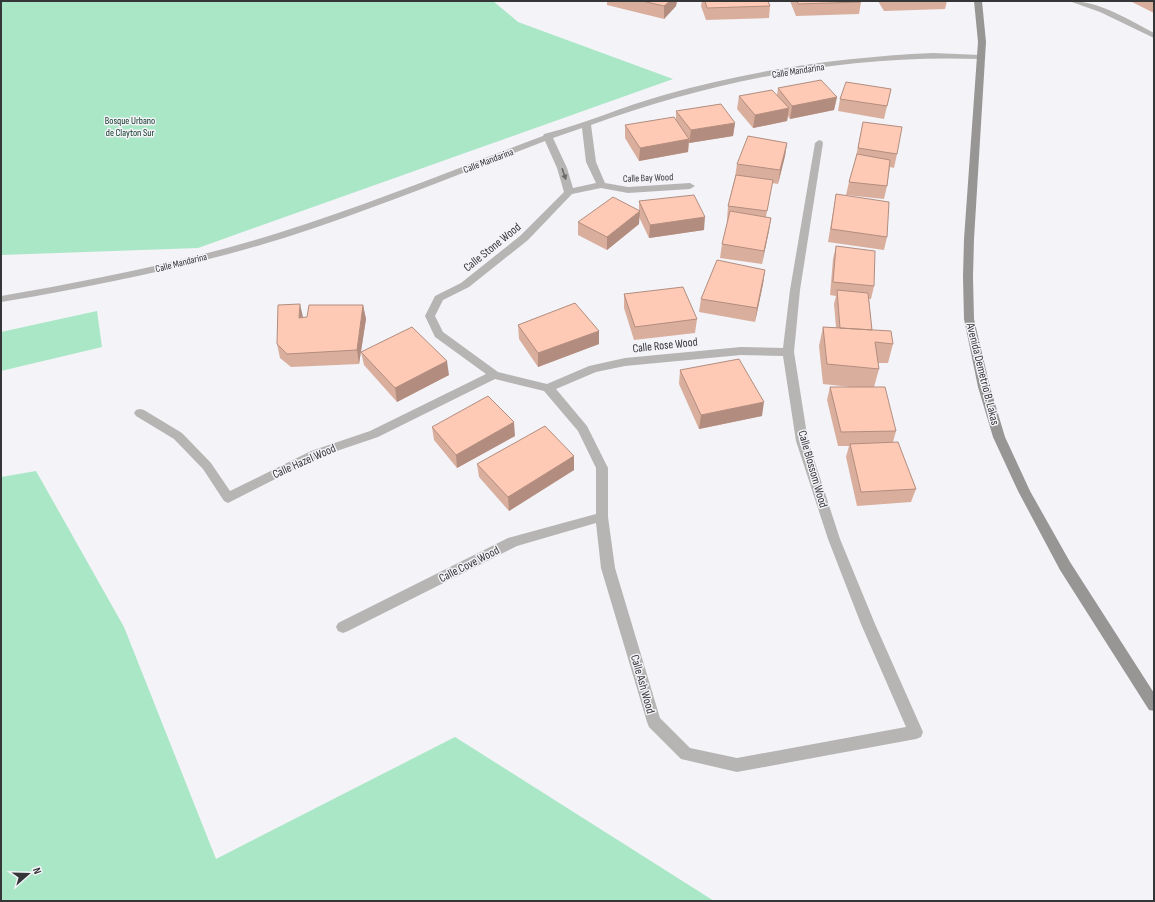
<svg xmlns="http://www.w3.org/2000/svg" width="1155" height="902" font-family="'Sofia Sans Condensed',sans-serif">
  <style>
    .green { fill: #a9e7c6 }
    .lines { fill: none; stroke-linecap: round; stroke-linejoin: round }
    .street { fill: #b6b5b3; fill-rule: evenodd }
    .secondary { fill: #989694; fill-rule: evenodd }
    .wall { fill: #daae9d }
    .shaded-wall { fill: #b28d7f }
    .building { fill: #fecab6; stroke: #b28d7f }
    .oneway { fill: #696969 }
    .labels { text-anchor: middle; stroke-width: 3; stroke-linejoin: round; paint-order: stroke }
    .far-street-label { font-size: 10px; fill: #353638; stroke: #f3f3f8 }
    .far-park-label { font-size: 10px; fill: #0c3624; stroke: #f3f3f8 }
    .street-label { font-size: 12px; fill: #353638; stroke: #f3f3f8 }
  </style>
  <rect width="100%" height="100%" fill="#f3f3f8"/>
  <path class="green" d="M1 1H493L518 22 673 79 198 248 1 255Z
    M97 311 102 347 1 371V332Z
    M36 471 124 627 216 859 455 737 714 901H1V477Z"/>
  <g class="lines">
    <path class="street" d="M1069 1C1100 1 1127 19 1154 33V38L1100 12Z
      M933 53 981 55 985 57 981 59C849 54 715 80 591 125L596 162 605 183 628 187 690 183 695 186 690 189 628 193 601 188 572 194 528 240 469 287 443 300 435 316 443 332 498 372 547 384 589 366 625 358 741 347 783 348 790 290 815 143 819 140 822 141 823 143 800 290 794 352 808 441 840 539 875 624 923 732 921 737 916 739 737 772 681 759 649 727 647 722 601 568 596 523 517 546 348 631 343 633 338 631 336 627 338 623 508 538 596 514V468L578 431 544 391 495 379 378 437 319 457 228 503 224 501 203 469 174 439 136 416 134 413 136 410 140 409 144 410 182 433 211 463 230 491 311 451 370 431 486 374 435 337 425 316 435 296 461 283 520 236 564 192 557 168 545 141C459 174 374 209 287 237 194 266 97 286 1 302V296C94 280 188 261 278 233 368 205 455 169 543 136L544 134C584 124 624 106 664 95 751 70 843 57 933 53ZM582 128 586 162 596 183 573 188 567 168 553 138ZM741 355 783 356 796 441 828 539 861 624 906 727 737 758 690 748 660 718 615 568 608 517V468L587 426 556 389 596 372 625 366Z"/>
    <path class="secondary" d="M974 1H982L986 42 974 239 973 277 974 319 990 387 1005 437 1030 491 1070 562 1154 693V711L1149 710 1060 570 1018 491 993 437 978 387 964 319 963 277 964 239 978 42Z"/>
  </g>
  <path class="wall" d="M607 1H677L676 6 664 19 607 5Z
    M702 1H768L770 6 769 18 706 20 701 6Z
    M790 1H861V2L859 14 796 16Z
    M878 1H947L945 9 884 11Z
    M1130 1H1154V13Z
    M778 88 837 97 834 110 790 119 788 116 787 121 753 128 737 109 739 96 777 95Z
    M891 89 884 119 838 111 840 99Z
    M676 111 735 123 733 136 689 143V142L688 152 639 161 625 138V125L676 120Z
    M863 122 897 154 894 168 890 167 887 186 884 199 846 195 849 182 855 161Z
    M787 143 785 156 778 184 772 183 766 217 771 218 762 264 720 258 722 244 728 220H727L728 206 735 177 737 164Z
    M836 194 887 237 884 250 828 242Z
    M639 201 704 230 649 238 639 217V224L607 250 578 235V222L639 210Z
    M836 246 874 286 871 299H869L872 330 893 344 888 363H878L879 369 874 387 896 431 893 442 916 489 911 502 857 506 846 457 849 446H838L827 400 830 387H851L823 384 819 346 823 327H836L834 304 836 296 830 295 833 259Z
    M765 270 763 284 755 322 699 312 701 299Z
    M624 294 697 319 695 333 634 340 624 308Z
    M363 305 366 319 359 364 291 367 280 358 277 344 303 318 307 317Z
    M518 325 599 331V344L538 367 519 339Z
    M361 352 449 375 397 402 364 365Z
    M680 370 762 416 699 429 679 384Z
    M432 427 515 436 457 468 434 440Z
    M574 456V470L509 511 479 477 477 464Z"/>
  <path class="shaded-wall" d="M670 1H677L676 6 664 19V6Z
    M837 97 834 110 790 119 792 106Z
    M789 108 787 121 753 128 755 115Z
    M735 123 733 136 689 143 691 130Z
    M689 139 688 152 639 161 640 148Z
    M787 143 785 156 778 184 780 170Z
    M640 211 639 224 607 250V237Z
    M705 217 704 230 649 238 650 225Z
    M771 218 769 231 762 264 764 251Z
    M765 270 763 284 755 322 757 308Z
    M300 304 303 317 299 318Z
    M363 305 366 319 359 364 357 350Z
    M599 331V344L538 367V353Z
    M447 361 449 375 397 402 395 388Z
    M764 402 762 416 699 429 701 415Z
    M514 422 515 436 457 468 456 455Z
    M574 456V470L509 511 508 497Z"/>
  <path class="building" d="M642 1H670L664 6Z
    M705 1H768L770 6 707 8Z
    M797 1H861V2L798 4Z
    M821 80 837 97 792 106 778 88Z
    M846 82 891 89 887 106 840 99Z
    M772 90 789 108 755 115 739 96Z
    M721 104 735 123 691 130 676 111Z
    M674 117 689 139 640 148 625 125Z
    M863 122 902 127 897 154 858 148Z
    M748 136 787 143 780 170 737 164Z
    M857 154 890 160 887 186 849 182Z
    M736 175 773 180 767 211 728 206Z
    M836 194 889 202 887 237 831 229Z
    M694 195 705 217 650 225 639 201Z
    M613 197 640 211 607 237 578 222Z
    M730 211 771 218 764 251 722 244Z
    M836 246 875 251 874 286 833 282Z
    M717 260 765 270 757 308 701 299Z
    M683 287 697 319 635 327 624 294Z
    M837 290 868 293 872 330 840 328Z
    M575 303 599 331 538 353 518 325Z
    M300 304 299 318 307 317 309 305H363L357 350 287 354 277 344 278 305Z
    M412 327 447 361 395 388 361 352Z
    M823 327 891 331 893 344 875 342 879 369 827 364Z
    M739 359 764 402 701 415 680 370Z
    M830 387H885L896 431 841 432Z
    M488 396 514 422 456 455 432 427Z
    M545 426 574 456 508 497 477 464Z
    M898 442 916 489 861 492 850 444Z"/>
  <defs><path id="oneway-solid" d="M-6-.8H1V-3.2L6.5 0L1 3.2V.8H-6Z"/></defs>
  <use class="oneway" href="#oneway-solid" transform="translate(564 174) rotate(71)"/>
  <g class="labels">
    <g class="far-street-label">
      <text transform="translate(798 70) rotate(-9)" y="4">Calle Mandarina</text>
      <text transform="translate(488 160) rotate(-21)" y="4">Calle Mandarina</text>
      <text transform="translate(648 177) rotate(-2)" y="4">Calle Bay Wood</text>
      <text transform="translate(181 262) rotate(-14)" y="4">Calle Mandarina</text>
    </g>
    <g class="far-park-label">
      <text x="130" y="124">Bosque Urbano<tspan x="130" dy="12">de Clayton Sur</tspan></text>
    </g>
    <g class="street-label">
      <text transform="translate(492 247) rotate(-39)" y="4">Calle Stone Wood</text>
      <text transform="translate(665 345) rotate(-6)" y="4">Calle Rose Wood</text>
      <text transform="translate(983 374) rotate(76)" y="4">Avenida Demetrio B. Lakas</text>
      <text transform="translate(304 461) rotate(-24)" y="4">Calle Hazel Wood</text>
      <text transform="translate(813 469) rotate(74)" y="4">Calle Blossom Wood</text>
      <text transform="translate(469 564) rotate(-27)" y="4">Calle Cove Wood</text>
      <text transform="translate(643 684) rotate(74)" y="4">Calle Ash Wood</text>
    </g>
  </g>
  <rect width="1155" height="902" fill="none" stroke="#353638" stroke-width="4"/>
  <g transform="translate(28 874) rotate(70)" stroke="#f3f3f8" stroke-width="3" paint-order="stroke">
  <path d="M0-3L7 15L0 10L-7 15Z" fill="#353638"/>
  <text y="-6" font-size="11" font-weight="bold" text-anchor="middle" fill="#353638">N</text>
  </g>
</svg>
